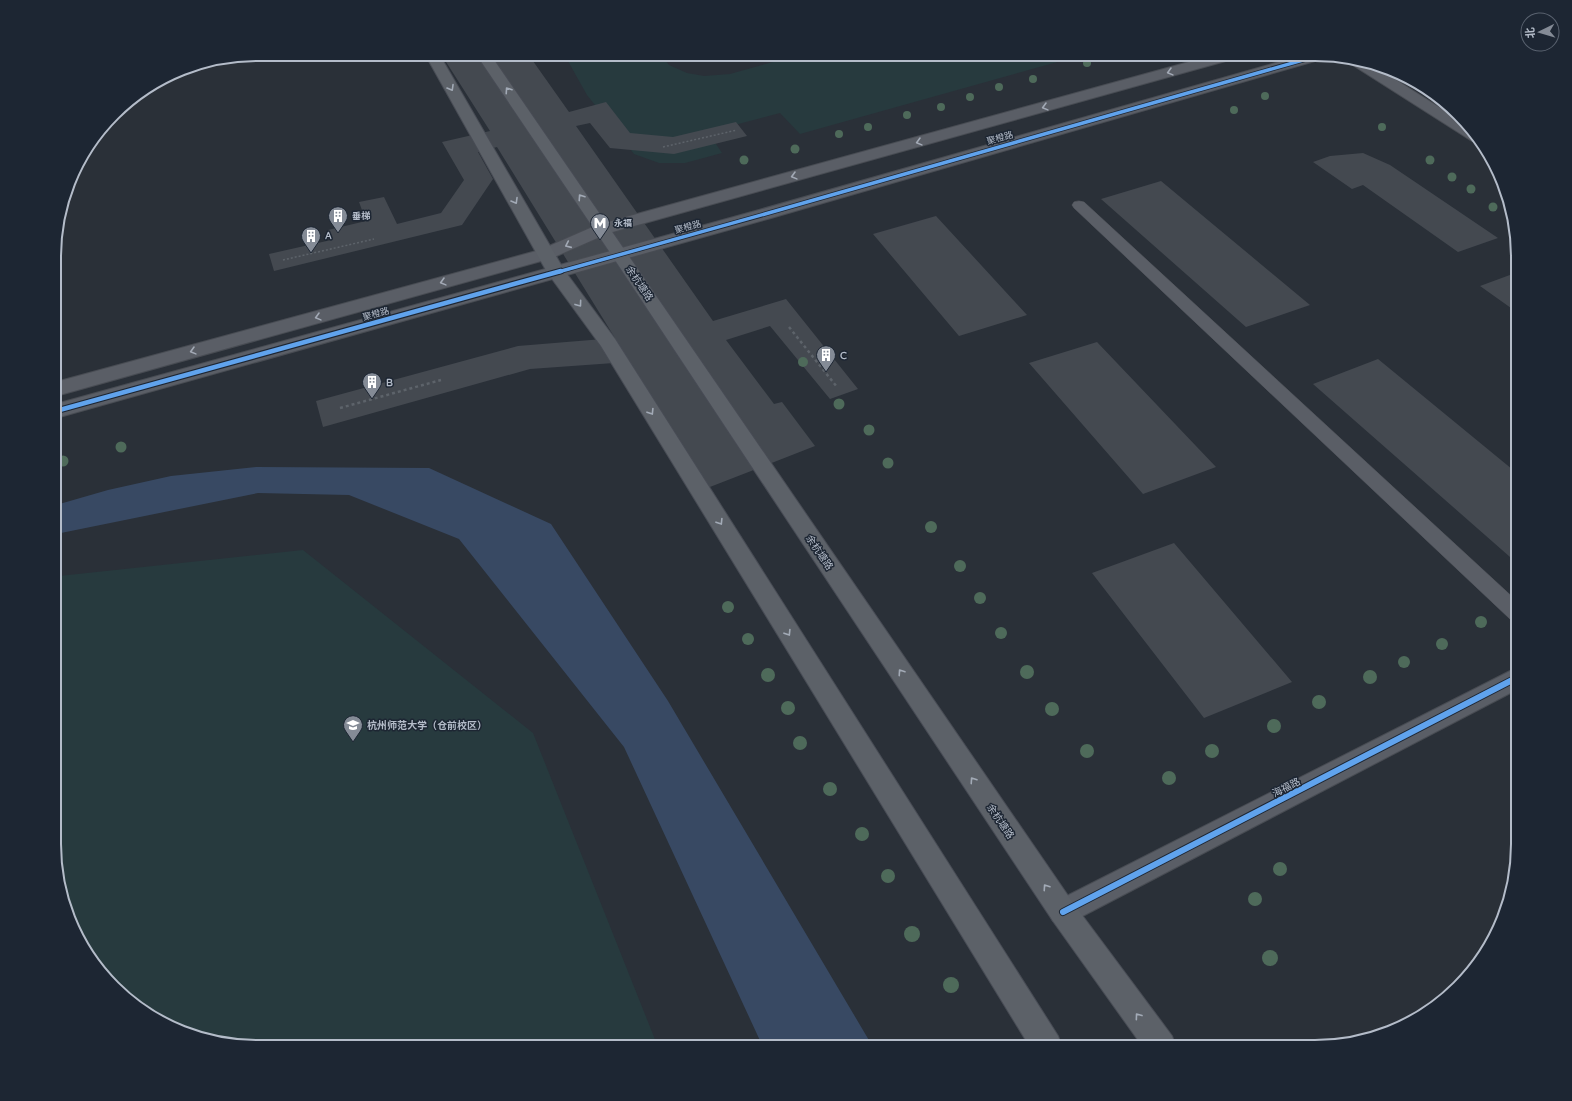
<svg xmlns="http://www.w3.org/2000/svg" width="1572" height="1101" font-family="'Varela Round','Noto Sans SC',sans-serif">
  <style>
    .green { fill: #273a3e }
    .water { fill: #384963 }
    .building { fill: #444950 }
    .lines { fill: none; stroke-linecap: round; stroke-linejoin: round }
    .service-casing { stroke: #484c53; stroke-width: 1 }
    .minor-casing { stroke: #484c53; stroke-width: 2 }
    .tertiary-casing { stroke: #484c53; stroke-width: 2 }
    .primary-casing { stroke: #484c55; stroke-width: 2 }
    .path-far1 { stroke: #5d636a; stroke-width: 1.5; stroke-dasharray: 2 2; stroke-linecap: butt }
    .path { stroke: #5d636a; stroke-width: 2.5; stroke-dasharray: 3 3; stroke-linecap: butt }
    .service { fill: #5a5e66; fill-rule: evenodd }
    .minor { fill: #5a5e66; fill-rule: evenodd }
    .tertiary { fill: #5a5e66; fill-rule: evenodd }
    .primary { fill: #5c6168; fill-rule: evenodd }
    .cycleway-far2-casing { stroke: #1d2633; stroke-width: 5 }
    .cycleway-far1-casing { stroke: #1d2633; stroke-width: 7 }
    .cycleway-casing { stroke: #1d2633; stroke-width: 8 }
    .cycleway-far2 { stroke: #60a3ed; stroke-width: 3.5 }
    .cycleway-far1 { stroke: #60a3ed; stroke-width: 4.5 }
    .cycleway { stroke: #60a3ed; stroke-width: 6 }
    .tree { fill: #4e6a5a }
    .oneway { stroke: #a2a9b5 }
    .oneway2 { stroke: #a2aab6 }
    .labels { text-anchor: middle; stroke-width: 3; stroke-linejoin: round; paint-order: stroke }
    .far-street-label { font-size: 9px; fill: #b4bcc9; stroke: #1d2633 }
    .far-poi-label { font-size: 9px; font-weight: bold; fill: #b4bcc9; stroke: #1d2633; text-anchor: start }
    .street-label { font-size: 10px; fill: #b4bcc9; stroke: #1d2633 }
    .poi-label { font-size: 10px; font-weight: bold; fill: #b4bcc9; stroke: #1d2633; text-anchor: start }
    .rim { fill: none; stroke: #b4bcc9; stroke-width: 2 }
  </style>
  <rect width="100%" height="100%" fill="#2a3038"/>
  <path class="green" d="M564 54H660L669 65 687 73 704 76 730 74 801 54H1086L800 134 780 113 708 132 722 153 685 163H659L634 154 587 95Z
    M303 550 533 733 658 1047H244L191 1036 134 1005 81 946 57 874 59 576Z"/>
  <path class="water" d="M256 467 429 468 551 524 668 701 873 1047H763L624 747 459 539 349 495 258 493 56 534V505L108 490 171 476Z"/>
  <path class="building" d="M441 54H528L569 112 606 102 630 133 673 137 736 122 747 136 674 154 610 148 590 123 576 126 713 321 786 299 858 389 830 399 770 326 726 340 774 404 782 402 815 446 697 492 628 362 530 369 323 427 316 401 518 346 615 338 497 147 478 152 493 179 462 225 274 271 269 254 331 240 328 230 366 221 359 202 384 197 397 224 441 213 464 180 442 142 490 131Z
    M1363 153 1390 165 1498 238 1458 252 1363 185 1352 189 1313 162 1330 156Z
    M1161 181 1310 305 1246 327 1101 199Z
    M936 216 1027 315 959 336 873 234Z
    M1518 272V313L1480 286Z
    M1097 342 1216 467 1143 494 1029 363Z
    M1378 359 1518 474V564L1313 384Z
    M1174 543 1292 682 1204 718 1092 573Z"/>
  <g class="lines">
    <g class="service-casing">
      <path id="service" d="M1079 201 1084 202 1518 602V622L1511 620 1074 208 1072 205 1074 202Z"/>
    </g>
    <g class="minor-casing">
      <path id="minor" d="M1518 667V689L1073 921 1063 925 1053 921 1049 912 1053 903Z"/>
    </g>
    <g class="tertiary-casing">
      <path id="tertiary" d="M1218 54H1242L1240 57 609 233 552 258 56 396V382L540 250 597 225Z
        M1307 54 1330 55 1329 57 771 218 56 418V404L759 210Z
        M1347 58 1368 62 1470 127 1480 142 1472 141 1348 62Z"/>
    </g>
    <g class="primary-casing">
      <path id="primary" d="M425 54H439L564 270 615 339 1058 1036 1062 1047H1030L601 346 547 272Z
        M476 54H490L1073 903 1172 1036 1176 1047H1143L1053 921 611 254Z"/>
    </g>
    <path class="path-far1" d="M663 147 737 130
      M283 260 374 239"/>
    <path class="path" d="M789 327 837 387
      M340 408 441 380"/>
    <use href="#service" class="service"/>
    <use href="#minor" class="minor"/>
    <use href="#tertiary" class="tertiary"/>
    <use href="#primary" class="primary"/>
    <g class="cycleway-far2-casing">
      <path id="cycleway-far2" d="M558 272 765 214 1324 54"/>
    </g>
    <g class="cycleway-far1-casing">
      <path id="cycleway-far1" d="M56 411 561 271"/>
    </g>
    <g class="cycleway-casing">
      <path id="cycleway" d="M1063 912 1518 677"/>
    </g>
    <use href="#cycleway-far2" class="cycleway-far2"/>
    <use href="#cycleway-far1" class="cycleway-far1"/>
    <use href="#cycleway" class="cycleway"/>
  </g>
  <g class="tree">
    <circle cx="1087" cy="63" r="4"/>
    <circle cx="1033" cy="79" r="4"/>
    <circle cx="999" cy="87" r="4"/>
    <circle cx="1265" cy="96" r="4"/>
    <circle cx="970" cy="97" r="4"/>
    <circle cx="941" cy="107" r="4"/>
    <circle cx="1234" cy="110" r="4"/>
    <circle cx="907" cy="115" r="4"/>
    <circle cx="868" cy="127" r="4"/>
    <circle cx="1382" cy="127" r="4"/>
    <circle cx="839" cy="134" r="4"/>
    <circle cx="795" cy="149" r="4.5"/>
    <circle cx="744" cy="160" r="4.5"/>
    <circle cx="1430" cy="160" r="4.5"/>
    <circle cx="1452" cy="177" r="4.5"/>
    <circle cx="1471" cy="189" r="4.5"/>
    <circle cx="1493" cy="207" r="4.5"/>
    <circle cx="803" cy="362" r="5"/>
    <circle cx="839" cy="404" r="5.5"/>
    <circle cx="869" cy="430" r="5.5"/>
    <circle cx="121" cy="447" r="5.5"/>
    <circle cx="63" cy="461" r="5.5"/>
    <circle cx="888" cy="463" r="5.5"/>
    <circle cx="931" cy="527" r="6"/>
    <circle cx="960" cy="566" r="6"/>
    <circle cx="980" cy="598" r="6"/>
    <circle cx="728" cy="607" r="6"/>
    <circle cx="1481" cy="622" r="6"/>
    <circle cx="1001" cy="633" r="6"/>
    <circle cx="748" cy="639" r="6"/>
    <circle cx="1442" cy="644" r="6"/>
    <circle cx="1404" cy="662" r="6"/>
    <circle cx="1027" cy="672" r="7"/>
    <circle cx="768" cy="675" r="7"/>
    <circle cx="1370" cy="677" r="7"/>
    <circle cx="1319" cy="702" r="7"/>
    <circle cx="788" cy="708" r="7"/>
    <circle cx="1052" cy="709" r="7"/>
    <circle cx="1274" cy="726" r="7"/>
    <circle cx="800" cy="743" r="7"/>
    <circle cx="1087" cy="751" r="7"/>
    <circle cx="1212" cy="751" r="7"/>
    <circle cx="1169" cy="778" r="7"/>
    <circle cx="830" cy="789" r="7"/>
    <circle cx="862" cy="834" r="7"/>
    <circle cx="1280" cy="869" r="7"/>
    <circle cx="888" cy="876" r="7"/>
    <circle cx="1255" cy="899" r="7"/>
    <circle cx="912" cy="934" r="8"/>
    <circle cx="1270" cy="958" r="8"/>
    <circle cx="951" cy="985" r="8"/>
  </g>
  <defs><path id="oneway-chevron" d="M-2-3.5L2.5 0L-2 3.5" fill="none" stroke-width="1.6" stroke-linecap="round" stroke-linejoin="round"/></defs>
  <g class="oneway">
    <use href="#oneway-chevron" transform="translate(1170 72) rotate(165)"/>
    <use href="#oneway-chevron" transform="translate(1045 107) rotate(165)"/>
    <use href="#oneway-chevron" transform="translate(919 142) rotate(165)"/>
    <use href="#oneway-chevron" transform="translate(794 176) rotate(165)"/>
    <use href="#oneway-chevron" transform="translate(568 245) rotate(156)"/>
    <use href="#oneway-chevron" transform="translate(443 282) rotate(165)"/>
    <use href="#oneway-chevron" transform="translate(318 317) rotate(165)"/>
    <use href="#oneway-chevron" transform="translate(193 351) rotate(165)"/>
  </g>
  <g class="oneway2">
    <use href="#oneway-chevron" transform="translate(451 88) rotate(60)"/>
    <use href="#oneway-chevron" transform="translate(508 90) rotate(-124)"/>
    <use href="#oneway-chevron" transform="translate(581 197) rotate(-124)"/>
    <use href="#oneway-chevron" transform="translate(515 201) rotate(60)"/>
    <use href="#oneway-chevron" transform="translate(579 304) rotate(54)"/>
    <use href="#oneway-chevron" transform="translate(651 412) rotate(58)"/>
    <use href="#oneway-chevron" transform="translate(720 522) rotate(58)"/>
    <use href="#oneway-chevron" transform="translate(788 633) rotate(58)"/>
    <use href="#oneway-chevron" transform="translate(901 672) rotate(-124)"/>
    <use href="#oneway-chevron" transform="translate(973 780) rotate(-124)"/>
    <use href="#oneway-chevron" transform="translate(1046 887) rotate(-124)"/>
    <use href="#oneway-chevron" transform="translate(1138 1016) rotate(-126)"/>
  </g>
  <defs>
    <g id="building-pin" transform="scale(1)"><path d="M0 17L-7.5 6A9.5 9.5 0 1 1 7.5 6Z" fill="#848b96" stroke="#1d2633"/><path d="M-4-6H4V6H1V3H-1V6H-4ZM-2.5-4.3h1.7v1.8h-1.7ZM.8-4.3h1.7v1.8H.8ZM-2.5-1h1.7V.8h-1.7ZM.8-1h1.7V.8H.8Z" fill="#fff"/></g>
    <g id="metro-pin" transform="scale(1)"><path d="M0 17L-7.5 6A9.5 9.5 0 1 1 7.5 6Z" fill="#848b96" stroke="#1d2633"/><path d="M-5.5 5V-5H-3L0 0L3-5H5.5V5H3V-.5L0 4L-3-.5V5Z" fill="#fff"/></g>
    <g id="university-pin" transform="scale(1)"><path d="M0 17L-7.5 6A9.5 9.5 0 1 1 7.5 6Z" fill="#848b96" stroke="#1d2633"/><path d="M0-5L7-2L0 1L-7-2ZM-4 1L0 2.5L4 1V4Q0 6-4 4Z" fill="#fff"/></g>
  </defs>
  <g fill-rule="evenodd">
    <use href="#building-pin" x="338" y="216"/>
    <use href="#metro-pin" x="600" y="223"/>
    <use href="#building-pin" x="311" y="236"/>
    <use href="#building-pin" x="826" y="355"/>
    <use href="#building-pin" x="372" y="382"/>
    <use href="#university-pin" x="353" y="725"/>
  </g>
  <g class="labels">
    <g class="far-street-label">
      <text transform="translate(1000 138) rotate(-16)" y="3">聚橙路</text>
      <text transform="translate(688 227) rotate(-16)" y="3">聚橙路</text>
      <text transform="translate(376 314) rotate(-16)" y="3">聚橙路</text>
    </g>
    <g class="far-poi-label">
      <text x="352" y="219">垂梯</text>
      <text x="614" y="226">永福</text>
      <text x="325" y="239">A</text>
    </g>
    <g class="street-label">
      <text transform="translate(640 283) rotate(56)" y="4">余杭塘路</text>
      <text transform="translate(820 552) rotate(56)" y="4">余杭塘路</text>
      <text transform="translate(1286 787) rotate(-27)" y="4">海福路</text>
      <text transform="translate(1001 821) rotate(56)" y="4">余杭塘路</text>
    </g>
    <g class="poi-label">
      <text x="840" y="359">C</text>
      <text x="386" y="386">B</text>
      <text x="367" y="729">杭州师范大学（仓前校区）</text>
    </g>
  </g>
  <path d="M0 0H1572V1101H0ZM257 61H1315A196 196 0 0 1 1511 257V844A196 196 0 0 1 1315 1040H257A196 196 0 0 1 61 844V257A196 196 0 0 1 257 61Z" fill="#1d2633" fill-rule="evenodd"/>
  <path class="rim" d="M257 61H1315A196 196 0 0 1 1511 257V844A196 196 0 0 1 1315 1040H257A196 196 0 0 1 61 844V257A196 196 0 0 1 257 61Z"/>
  <g transform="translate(1540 32) rotate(265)"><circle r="19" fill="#1d2633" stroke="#59626f"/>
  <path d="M0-3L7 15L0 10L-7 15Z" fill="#848b96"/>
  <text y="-6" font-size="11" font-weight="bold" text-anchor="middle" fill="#b4bcc9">北</text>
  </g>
</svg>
